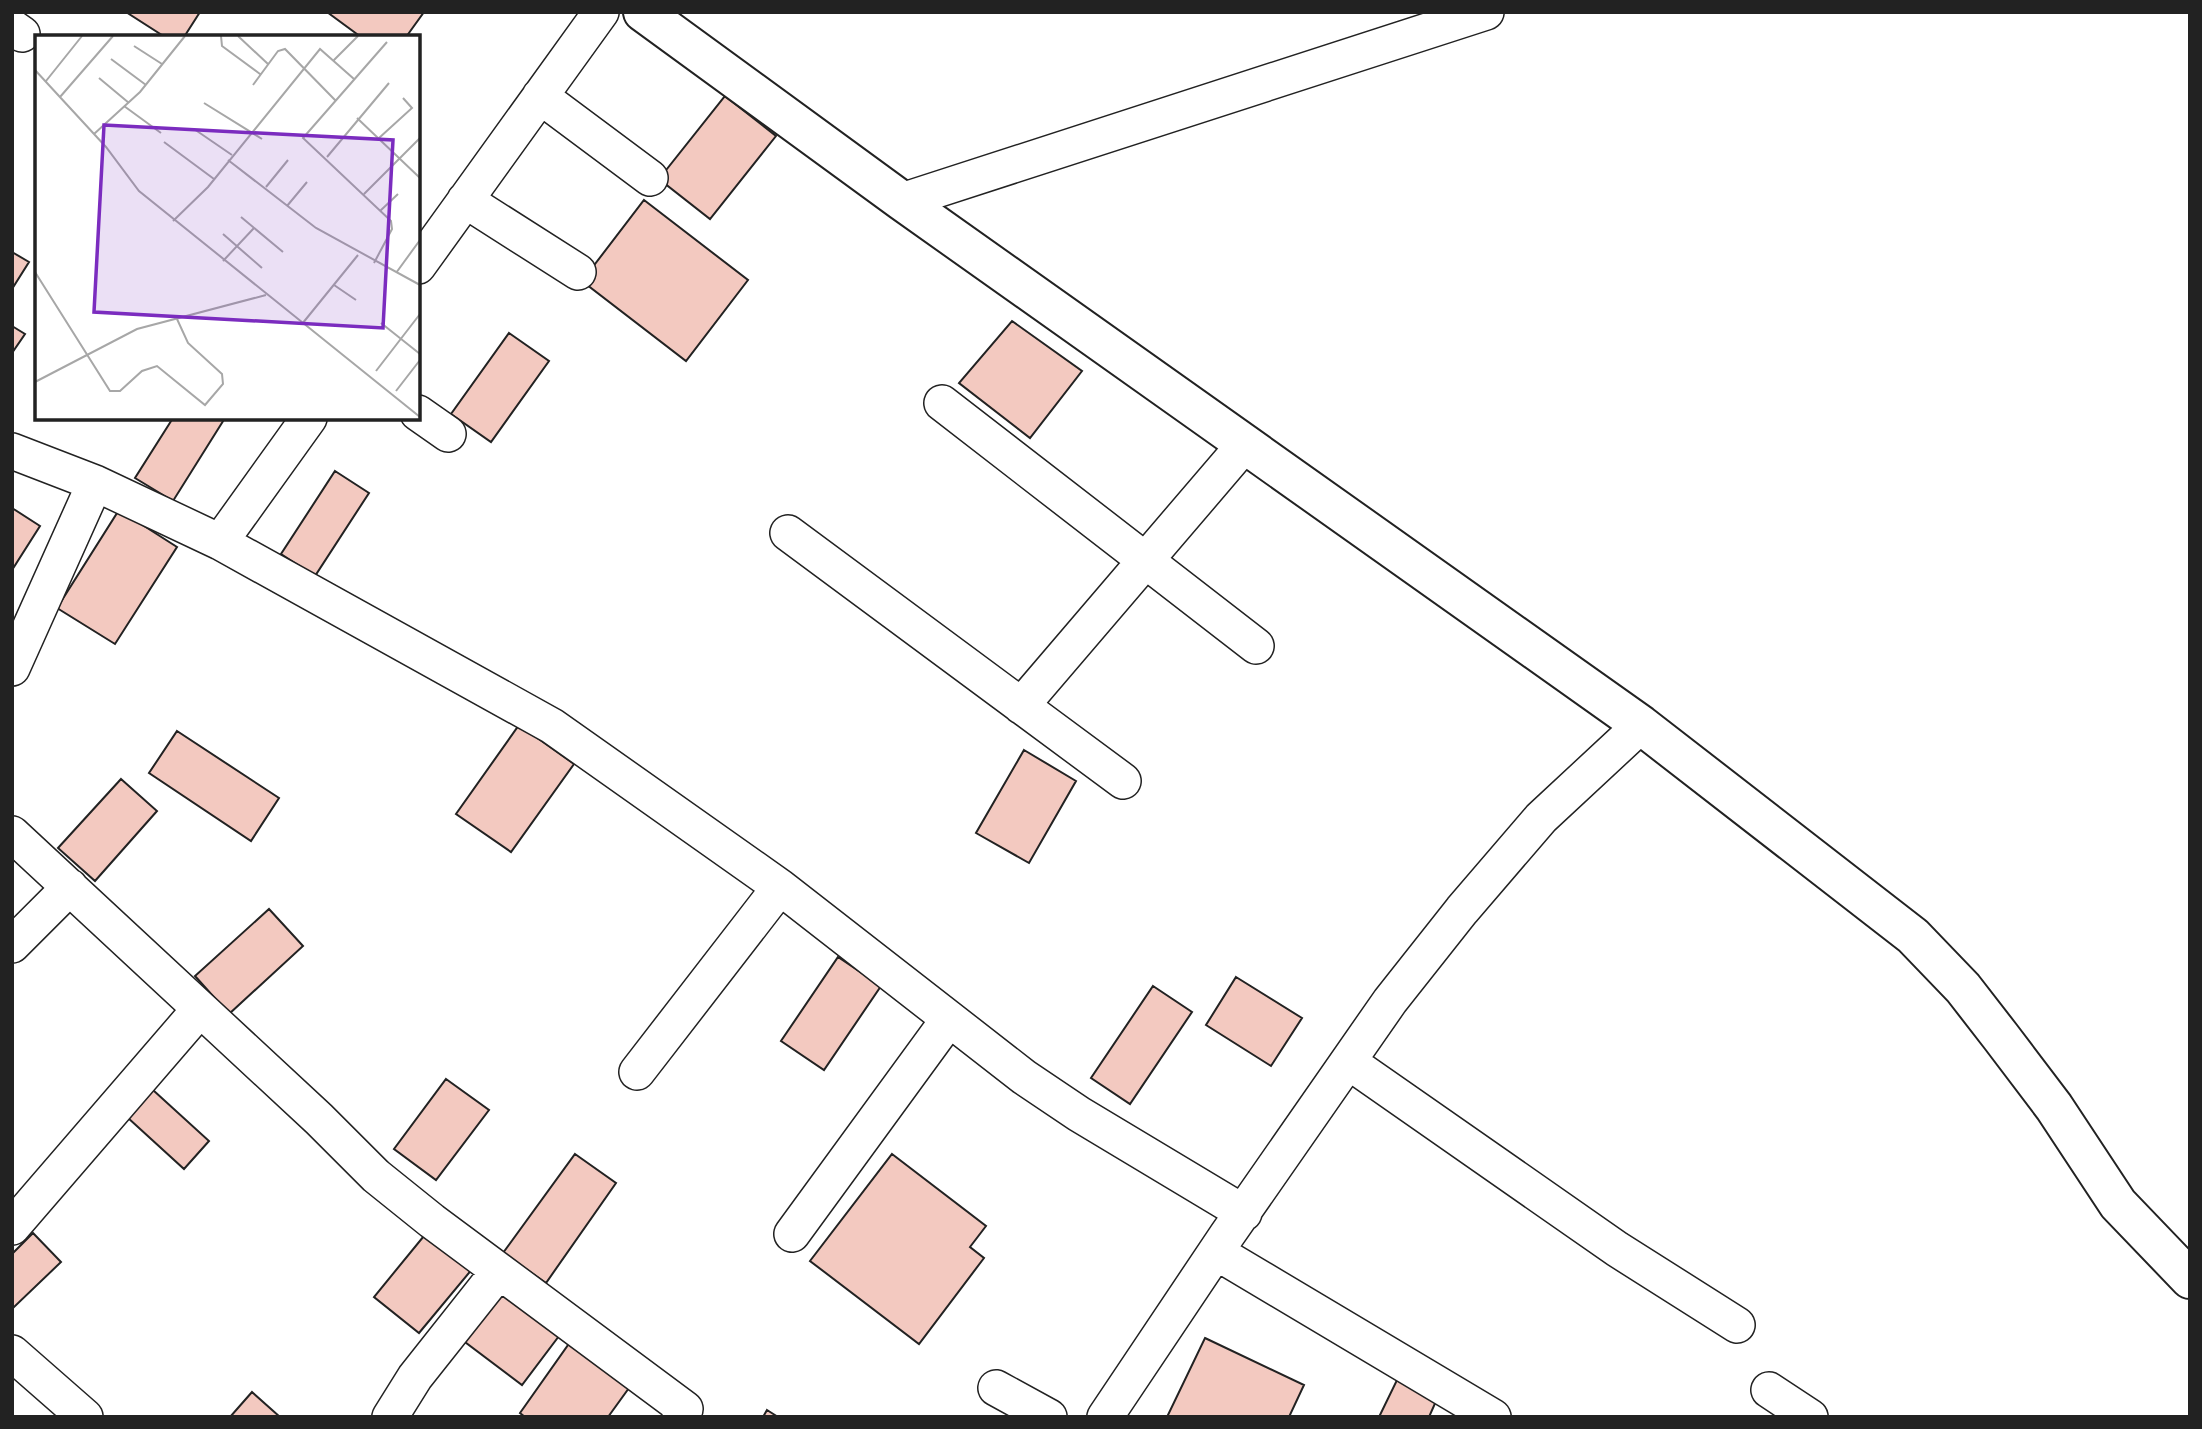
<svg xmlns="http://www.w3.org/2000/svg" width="2202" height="1429" font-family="'Nunito Sans',sans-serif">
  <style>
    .building { fill: #f3c9c0; stroke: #222; stroke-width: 2 }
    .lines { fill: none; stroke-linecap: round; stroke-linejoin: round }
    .minor-casing { stroke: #222; stroke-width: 38 }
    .tertiary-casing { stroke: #222; stroke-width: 42 }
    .minor { stroke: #fff; stroke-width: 35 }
    .tertiary { stroke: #fff; stroke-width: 38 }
    .inset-road { fill: none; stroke: #a7a7a7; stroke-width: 2 }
    .view { fill: #7b2cbf; fill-opacity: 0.15; stroke: #7b2cbf; stroke-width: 3.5 }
    .inset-edge { fill: none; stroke: #222; stroke-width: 3.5 }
  </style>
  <rect width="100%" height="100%" fill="#fff"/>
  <path class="building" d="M126 12H200L184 37H165Z
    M327 12H424L406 37H361Z
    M725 96 776 136 710 219 659 179Z
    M644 200 748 280 686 361 582 281Z
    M12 252 29 262 12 289Z
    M1012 321 1082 371 1030 438 959 383Z
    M12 326 25 334 12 353Z
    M509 333 549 361 491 442 451 414Z
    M173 418H225L173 501 135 478Z
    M335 471 369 493 315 576 281 554Z
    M12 508 40 526 12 570Z
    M119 510 177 547 115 644 57 608Z
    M519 725 574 764 511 852 456 814Z
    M177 731 279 798 251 841 149 773Z
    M1024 750 1076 781 1029 863 976 833Z
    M121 779 157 811 95 881 58 848Z
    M269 909 303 946 229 1014 195 976Z
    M838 957 881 986 824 1070 781 1041Z
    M1236 977 1302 1018 1271 1066 1206 1025Z
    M1153 986 1192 1012 1130 1104 1091 1078Z
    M446 1079 489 1110 436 1180 394 1149Z
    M142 1080 209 1141 184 1169 116 1107Z
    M575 1154 616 1183 546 1283 503 1253Z
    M892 1154 986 1226 970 1247 984 1258 919 1344 810 1261Z
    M428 1231 473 1268 419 1333 374 1297Z
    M33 1233 61 1262 12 1309V1254Z
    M497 1284 562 1332 522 1385 457 1336Z
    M573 1338 634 1381 608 1417H525L520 1413Z
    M1205 1338 1304 1385 1289 1417H1167Z
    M1397 1380 1437 1399 1429 1417H1379Z
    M252 1392 280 1417H230Z
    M767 1410 778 1417H763Z"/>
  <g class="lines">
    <g class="minor-casing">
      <path id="minor" d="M12 27 22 34
        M540 96 650 178
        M465 200 578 272
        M902 201 1486 12
        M418 266 601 12
        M942 403 1256 646
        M418 413 448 434
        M12 451 95 483 220 542 552 726 780 887 1024 1077 1079 1114 1244 1213
        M788 533 1123 781
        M220 542 309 418
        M12 668 95 483
        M1021 706 1245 444
        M12 834 319 1119 376 1176 432 1221 685 1409 680 1417
        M12 945 70 887
        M1349 1062 1617 1249 1737 1325
        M637 1072 780 887
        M12 1227 200 1009
        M792 1234 949 1019
        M1216 1252 1493 1417
        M12 1353 85 1417
        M996 1388 1049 1417
        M1769 1390 1810 1417
        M390 1417 415 1377 499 1271
        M1105 1417 1227 1235 1390 1001 1462 910 1541 818 1641 725"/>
    </g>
    <g class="tertiary-casing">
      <path id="tertiary" d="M643 12 902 201 1641 725 1913 936 1963 988 2001 1037 2054 1107 2118 1204 2190 1279"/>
    </g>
    <use href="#minor" class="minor"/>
    <use href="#tertiary" class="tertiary"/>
  </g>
  <g transform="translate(35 35)">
    <rect width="385" height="385" fill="#fff"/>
    <path class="inset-road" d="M186 1 187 11 225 39M203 1 233 29M99 11 127 29M76 24 111 50M299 25 323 1M0 35 71 112 104 156 385 382M64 43 94 68M11 46 47 1M218 50 243 16 250 14 300 65M25 62 78 1M169 68 227 104M89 71 126 98M322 83 385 143M159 94 197 120M59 99 105 57 150 1M344 103 377 73 368 63M129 107 179 144M292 122 354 48M193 125 281 193 385 250M231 152 253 125M329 159 385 103M252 171 272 147M345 176 363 159M206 182 248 217M138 186 173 152 285 14 319 44M188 199 227 233M188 226 219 193M339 228 357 194 356 186 268 103 352 7M0 237 75 356H85L107 336 122 331 170 370 188 349 187 339 153 308 142 284M361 238 385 205M299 250 321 265M346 288 385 319M267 289 323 220M341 336 385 279M0 347 102 294 231 260M361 356 385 325"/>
    <path class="view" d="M69 90 358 105 348 293 59 277Z"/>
    <rect width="385" height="385" class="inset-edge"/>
  </g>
  <rect width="2202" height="1429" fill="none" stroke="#222222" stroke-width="28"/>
</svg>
